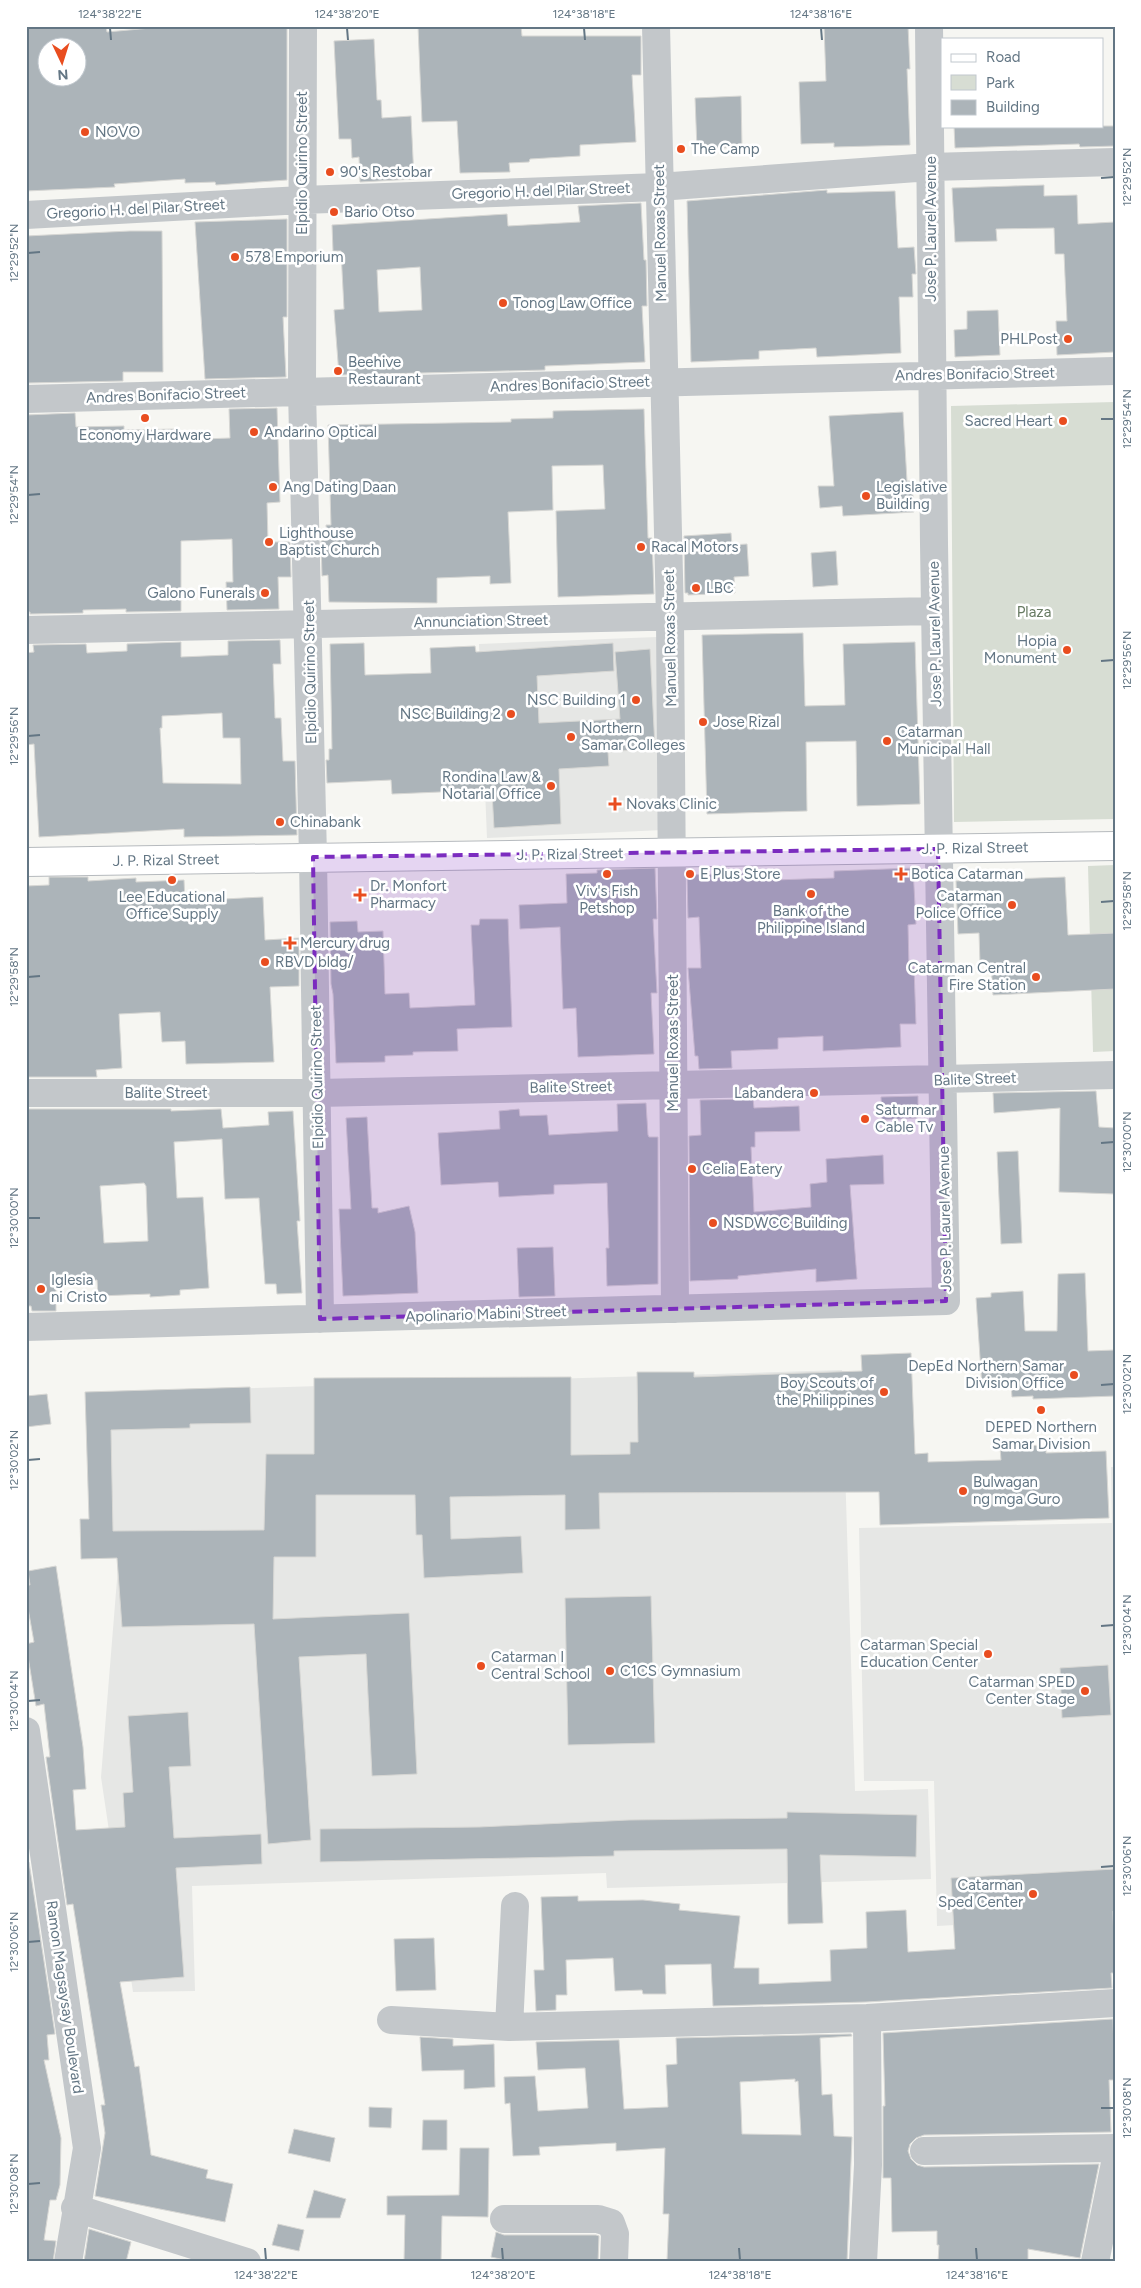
<svg xmlns="http://www.w3.org/2000/svg" width="1141" height="2288" font-family="Figtree,sans-serif">
  <style>
    .built { fill: #e6e7e5 }
    .green { fill: #d7ddd3 }
    .building { fill: #acb4b9; stroke: #d7d7d4; fill-rule: evenodd }
    .lines { fill: none; stroke-linecap: round; stroke-linejoin: round }
    .major-casing { stroke: #b6babe; stroke-width: 30 }
    .minor { stroke: #c3c7ca; stroke-width: 28 }
    .major { stroke: #fff; stroke-width: 28 }
    .marked { fill: #7b2cbf; fill-opacity: 0.2; stroke: #7b2cbf; stroke-width: 4; stroke-dasharray: 10 6; stroke-linejoin: round }
    .ticks { fill: none; stroke: #637684; stroke-width: 2 }
    .poi-dot { fill: #e94d1f; stroke: #fff; stroke-width: 2 }
    .labels { text-anchor: middle; stroke-width: 5; stroke-linejoin: round; paint-order: stroke }
    .poi-label { font-size: 15px; fill: #637684; stroke: #fff; text-anchor: start }
    .street-label { font-size: 15px; fill: #637684; stroke: #fff }
    .park-label { font-size: 15px; fill: #687b63; stroke: #fff }
    .neatline { fill: none; stroke: #637684; stroke-width: 2 }
    .ticks-label { font-size: 12px; text-anchor: middle; fill: #637684 }
  </style>
  <rect width="100%" height="100%" fill="#f6f6f2"/>
  <path class="built" d="M657 637 663 830 487 838 479 644Z
    M842 1370 855 1791 928 1789 931 1879 607 1888 606 1873 192 1886 195 1991 133 1992 101 1777 119 1555H98L93 1393Z
    M1111 1467H1115V1916L937 1926 934 1781H864L859 1528 1112 1523Z"/>
  <path class="green" d="M1115 402V819L954 822 951 406Z
    M1115 865V1051L1093 1052 1088 866Z"/>
  <path class="building" d="M26 26H106L107 32 173 26H287V180L216 185 215 182 185 183V179L114 184 115 187 26 191ZM48 48H78V78H48Z
    M418 26H521L522 36H641V75H632L636 142 580 145V156L530 159 529 162 509 163 510 172 460 173 457 121 422 122Z
    M824 26H908L910 69H907L910 145 834 147V143L801 144 799 82 826 81Z
    M374 39 377 100H381L382 118 411 116 414 179 360 182 359 157 352 158 351 139H339L334 41Z
    M741 96 742 147 697 149 695 98Z
    M954 126H1115V146L1080 147 1079 144 955 148Z
    M1044 185V196L1077 195 1078 224 1115 222V352L1057 355 1056 321H1067L1064 254H1055L1054 228 996 229 997 241 955 242 952 188Z
    M827 190V193L895 191 898 248 914 247 916 274H912L913 297H899L901 353 817 357 816 348 759 351V359L691 362 687 201Z
    M641 203 644 260H646L647 306H642L645 362 545 366V370L339 375 334 310 344 309 341 251H333L332 225 507 214 508 226 580 222 578 206ZM420 267 422 310 379 312 377 270Z
    M287 219V317H283L286 377 205 379 195 222Z
    M130 231H162L163 372H123V381L26 383V236Z
    M998 310 1000 355 955 357 954 330 967 329V311Z
    M277 408 280 502 267 503 268 542H290L291 577H278L279 609 227 610 226 582H233L232 539 181 541V611L126 612V609L83 610V613L30 614V612H26V415L75 413 76 427 124 426V430L179 429V440L230 438 229 409Z
    M644 409 648 538H652L654 594 558 597 556 511 605 509 603 465 552 466 553 510 508 512 511 583 490 584V576L437 578V603L329 602 328 575 322 576 321 541 327 540 326 525H331L328 425 511 422V419L553 418V411Z
    M903 412 907 481H912L914 512 843 516 842 506 820 508 818 486H834L829 416Z
    M731 533 732 545 747 544 749 576 734 577 735 593 688 595V593H685L684 536Z
    M836 551 838 585 813 587 811 553Z
    M803 633 805 706 845 705 843 644 915 642 920 804 857 806 856 741 806 742 807 811 707 814 702 635Z
    M280 640 281 664H273L275 718H281L283 761H295L297 835 184 837V829L39 837 34 744 26 745V653L34 652 33 645 86 644 87 653 127 651V644L181 642V657L228 655V641ZM222 713 223 738H240L241 784 163 783 160 728H162V716Z
    M364 643 365 675 431 673 430 648 475 646 476 652 613 643 614 671 537 676 539 723 620 719 615 652 650 649 655 748 608 752 609 766 559 769 561 824 494 828 492 792 488 793V790L392 794 391 780 327 783 326 760H329V749H332L330 644Z
    M655 868 657 919H653L657 993H651L654 1054 578 1057 576 1008 563 1009 560 927 520 929 519 905 567 903 566 874 597 873V870Z
    M913 868 916 924 908 925 909 968 914 967 916 1024H900L901 1047 823 1051V1036L778 1038V1049L731 1051 732 1068 699 1069 698 1056H695L688 968H701L699 917 688 918 687 875 773 872 774 880 834 878V871Z
    M49 877H88V881L136 878V882L184 880 185 901 263 897 265 940 299 938V986L270 987 274 1062 186 1064 185 1041 162 1042 160 1012 119 1014 122 1068 96 1070 97 1077H26V886L49 885Z
    M1065 877 1068 935 1115 933V989L993 995 991 963H980L979 933 958 934 956 881Z
    M480 919H508L512 1027 457 1029 458 1051 413 1052V1055L385 1056V1062L336 1063 333 994 331 984 330 922 357 921 358 932 383 931 385 994 409 993 410 1008 475 1005 471 925H479Z
    M1096 1091 1099 1127 1115 1128V1194L1059 1192 1060 1108 994 1113 993 1093Z
    M918 1096V1118L882 1120 881 1097Z
    M753 1099 754 1108 799 1106 800 1131 755 1132V1147H751L754 1212 811 1207 810 1184 827 1182 826 1159 883 1155 884 1184 850 1185 857 1279 816 1282V1269L738 1276V1279L690 1281 689 1136 701 1135 700 1100Z
    M646 1103 648 1135 649 1137H658V1284L607 1286 606 1248H609L607 1183 554 1185V1194L499 1197 498 1182 441 1185 438 1133 500 1129 499 1111 519 1109 520 1116 547 1115 549 1135 618 1131 617 1104Z
    M26 1109H171V1111L221 1109 223 1128 269 1125 268 1112 293 1111 300 1221H297L302 1293 277 1294 276 1284H265L259 1198 225 1199 222 1139 174 1142 177 1198 203 1197 209 1288 180 1290V1295L150 1297V1294L98 1296 97 1280 56 1282V1311H32L31 1306H26ZM144 1183 146 1186 148 1241 104 1243 100 1186Z
    M367 1117 372 1208H378V1213L409 1206 415 1232 418 1293 343 1296 339 1209H351L346 1118Z
    M1018 1151 1022 1243 1001 1244 997 1152Z
    M553 1247 555 1296 519 1297 517 1248Z
    M1085 1273 1088 1351 1115 1350V1396L1033 1399V1396L1012 1397 1011 1385 982 1387 976 1298 991 1297V1293L1023 1291 1025 1331H1057L1058 1274Z
    M911 1353 915 1454 928 1453V1462L1001 1460 1000 1447 1046 1445V1453L1106 1451 1109 1518 880 1525 879 1492 599 1493 600 1529 565 1530V1495L450 1497 451 1539 521 1536 523 1573 424 1578 422 1535H416L415 1495H316V1557H274L273 1619 409 1613 417 1774 372 1776 366 1654 299 1657 311 1840 268 1844 254 1624 122 1627 117 1558 81 1559 80 1519H89L85 1392 250 1387 251 1423 190 1424V1428L111 1430 113 1531 264 1530 266 1454H314V1378L571 1377V1455L630 1454V1442H638L637 1372H694V1377L862 1371 861 1355Z
    M47 1394 51 1424 26 1427V1396Z
    M56 1566 83 1747 86 1789 73 1790 76 1830 125 1827 123 1793 133 1792 128 1716 188 1712 191 1766 169 1767 174 1838 261 1834 262 1864 176 1868 184 1977 120 1982 135 2067 139 2066 151 2155 208 2170 206 2178 233 2184 225 2222 95 2196 105 2133 101 2105H105L73 1904 67 1905 46 1757H50L44 1704 36 1706 26 1644 34 1642 26 1597V1585H30L28 1571Z
    M651 1596 655 1743 568 1745 565 1598Z
    M1108 1665 1111 1715 1062 1718 1060 1668Z
    M787 1812 917 1815 916 1857 820 1855 823 1923 788 1924 787 1849 614 1851V1856L320 1862V1829L479 1827 629 1820 787 1818Z
    M26 1862H29L55 2034 47 2035 49 2060H44L61 2138 60 2185 56 2200H50L44 2240 56 2241 53 2262H26Z
    M1115 1869V1910L1113 1911 1115 1973H1111L1112 1988 866 2002 713 2006 711 1964 665 1965 666 1994H643L642 1990 615 1991 613 1958 566 1960 567 1995H556V2010L536 2011 534 1970H544L541 1897 578 1896V1901L643 1900 680 1904 679 1910 740 1916 734 1968H759V1984L831 1981 830 1950 867 1948 866 1912 906 1910 908 1952 955 1949 951 1878Z
    M434 1938 436 1990 396 1991 394 1939Z
    M1113 2019 1115 2080H1109L1111 2132 924 2135 916 2138 910 2144 908 2151 911 2159 917 2165 924 2167 1099 2164 1080 2258 1028 2249V2262H938L939 2245H937V2231L892 2232 891 2178H883V2106H885L883 2033Z
    M851 2034 852 2036 820 2038 822 2095 832 2094 834 2136 852 2137 847 2262 667 2261 669 2214H663L665 2148 616 2151V2143L539 2147 540 2155 513 2156 510 2103 505 2104 504 2077 535 2076 538 2111 588 2108 585 2068 538 2070 536 2042 619 2040 624 2109 668 2107 666 2065 677 2064 676 2038ZM795 2079V2082L798 2081 801 2135 742 2134 740 2082Z
    M420 2037 453 2039V2046L494 2044 495 2087 464 2089V2070L422 2071Z
    M369 2107 392 2108 391 2128 369 2127Z
    M423 2120H447V2150H422Z
    M294 2129 335 2138 330 2162 288 2153Z
    M460 2148H489L488 2217 442 2216 441 2262H404L405 2215H387V2196L459 2195Z
    M314 2190 346 2199 340 2218H306Z
    M278 2224 304 2230 299 2251 272 2245Z
    M89 2229 131 2242 126 2262H84Z
    M496 2232 504 2235H596L599 2236 598 2262 510 2261 491 2257Z"/>
  <g class="lines">
    <g class="major-casing">
      <path id="major" d="M26 862 1115 846"/>
    </g>
    <path class="minor" d="M303 26 302 391 313 857 320 1319
      M656 26 670 618 675 1309
      M26 215 302 200 659 187 930 167 1115 162
      M26 399 1115 371
      M26 630 935 611
      M26 1093H318L1115 1075
      M26 1327 946 1301 934 544 929 26
      M26 1731 87 2148 68 2262
      M391 2020 509 2027 867 2018 1115 2003
      M509 2027 515 1906
      M924 2151 1115 2148
      M75 2208 247 2262
      M504 2219H598L611 2223 615 2234 614 2262
      M863 2262 868 2165 867 2018
      M1095 2262 1115 2163"/>
    <use href="#major" class="major"/>
  </g>
  <path class="marked" d="M938 849 946 1301 320 1319 313 857Z"/>
  <path class="ticks" d="M110 28 111 40M347 28 348 40M584 28 585 40M821 28 822 40M1101 178 1114 177M28 253 40 252M1101 419H1114M28 495 40 494M1101 661 1114 660M28 736 40 735M1101 902 1114 901M28 977 40 976M1101 1143 1114 1142M28 1218H40M1101 1385 1114 1384M28 1460 40 1459M1101 1626 1114 1625M28 1701 40 1700M1101 1867 1114 1866M28 1942 40 1941M1101 2108H1114M28 2184 40 2183M265 2248 266 2260M502 2248 503 2260M739 2248 740 2260M976 2248 977 2260"/>
  <g class="poi-dot">
    <circle cx="85" cy="132" r="5"/>
    <circle cx="681" cy="149" r="5"/>
    <circle cx="330" cy="172" r="5"/>
    <circle cx="334" cy="212" r="5"/>
    <circle cx="235" cy="257" r="5"/>
    <circle cx="503" cy="303" r="5"/>
    <circle cx="1068" cy="339" r="5"/>
    <circle cx="338" cy="371" r="5"/>
    <circle cx="145" cy="418" r="5"/>
    <circle cx="1063" cy="421" r="5"/>
    <circle cx="254" cy="432" r="5"/>
    <circle cx="273" cy="487" r="5"/>
    <circle cx="866" cy="496" r="5"/>
    <circle cx="269" cy="542" r="5"/>
    <circle cx="641" cy="547" r="5"/>
    <circle cx="696" cy="588" r="5"/>
    <circle cx="265" cy="593" r="5"/>
    <circle cx="1067" cy="650" r="5"/>
    <circle cx="636" cy="700" r="5"/>
    <circle cx="511" cy="714" r="5"/>
    <circle cx="703" cy="722" r="5"/>
    <circle cx="571" cy="737" r="5"/>
    <circle cx="887" cy="741" r="5"/>
    <circle cx="551" cy="786" r="5"/>
    <path d="M612.5 796.5h5v5h5v5h-5v5h-5v-5h-5v-5h5z"/>
    <circle cx="280" cy="822" r="5"/>
    <circle cx="607" cy="874" r="5"/>
    <circle cx="690" cy="874" r="5"/>
    <path d="M898.5 866.5h5v5h5v5h-5v5h-5v-5h-5v-5h5z"/>
    <circle cx="172" cy="880" r="5"/>
    <circle cx="811" cy="894" r="5"/>
    <path d="M357.5 887.5h5v5h5v5h-5v5h-5v-5h-5v-5h5z"/>
    <circle cx="1012" cy="905" r="5"/>
    <path d="M287.5 935.5h5v5h5v5h-5v5h-5v-5h-5v-5h5z"/>
    <circle cx="265" cy="962" r="5"/>
    <circle cx="1036" cy="977" r="5"/>
    <circle cx="814" cy="1093" r="5"/>
    <circle cx="865" cy="1119" r="5"/>
    <circle cx="692" cy="1169" r="5"/>
    <circle cx="713" cy="1223" r="5"/>
    <circle cx="41" cy="1289" r="5"/>
    <circle cx="1074" cy="1375" r="5"/>
    <circle cx="884" cy="1392" r="5"/>
    <circle cx="1041" cy="1410" r="5"/>
    <circle cx="963" cy="1491" r="5"/>
    <circle cx="988" cy="1654" r="5"/>
    <circle cx="481" cy="1666" r="5"/>
    <circle cx="610" cy="1671" r="5"/>
    <circle cx="1085" cy="1691" r="5"/>
    <circle cx="1033" cy="1894" r="5"/>
  </g>
  <g class="labels">
    <g class="poi-label">
      <text x="95" y="137">NOVO</text>
      <text x="691" y="154">The Camp</text>
      <text x="340" y="177">90's Restobar</text>
      <text x="344" y="217">Bario Otso</text>
      <text x="245" y="262">578 Emporium</text>
      <text x="513" y="308">Tonog Law Office</text>
      <text x="1058" y="344" text-anchor="end">PHLPost</text>
      <text x="348" y="367">Beehive<tspan x="348" dy="17">Restaurant</tspan></text>
      <text x="1053" y="426" text-anchor="end">Sacred Heart</text>
      <text x="264" y="437">Andarino Optical</text>
      <text x="145" y="440" text-anchor="middle">Economy Hardware</text>
      <text x="283" y="492">Ang Dating Daan</text>
      <text x="876" y="492">Legislative<tspan x="876" dy="17">Building</tspan></text>
      <text x="279" y="538">Lighthouse<tspan x="279" dy="17">Baptist Church</tspan></text>
      <text x="651" y="552">Racal Motors</text>
      <text x="706" y="593">LBC</text>
      <text x="255" y="598" text-anchor="end">Galono Funerals</text>
      <text x="1057" y="646" text-anchor="end">Hopia<tspan x="1057" dy="17">Monument</tspan></text>
      <text x="626" y="705" text-anchor="end">NSC Building 1</text>
      <text x="501" y="719" text-anchor="end">NSC Building 2</text>
      <text x="713" y="727">Jose Rizal</text>
      <text x="581" y="733">Northern<tspan x="581" dy="17">Samar Colleges</tspan></text>
      <text x="897" y="737">Catarman<tspan x="897" dy="17">Municipal Hall</tspan></text>
      <text x="541" y="782" text-anchor="end">Rondina Law &amp;<tspan x="541" dy="17">Notarial Office</tspan></text>
      <text x="626" y="809">Novaks Clinic</text>
      <text x="290" y="827">Chinabank</text>
      <text x="700" y="879">E Plus Store</text>
      <text x="911" y="879">Botica Catarman</text>
      <text x="370" y="891">Dr. Monfort<tspan x="370" dy="17">Pharmacy</tspan></text>
      <text x="607" y="896" text-anchor="middle">Viv's Fish<tspan x="607" dy="17">Petshop</tspan></text>
      <text x="1002" y="901" text-anchor="end">Catarman<tspan x="1002" dy="17">Police Office</tspan></text>
      <text x="172" y="902" text-anchor="middle">Lee Educational<tspan x="172" dy="17">Office Supply</tspan></text>
      <text x="811" y="916" text-anchor="middle">Bank of the<tspan x="811" dy="17">Philippine Island</tspan></text>
      <text x="300" y="948">Mercury drug</text>
      <text x="275" y="967">RBVD bldg/</text>
      <text x="1026" y="973" text-anchor="end">Catarman Central<tspan x="1026" dy="17">Fire Station</tspan></text>
      <text x="804" y="1098" text-anchor="end">Labandera</text>
      <text x="875" y="1115">Saturmar<tspan x="875" dy="17">Cable Tv</tspan></text>
      <text x="702" y="1174">Celia Eatery</text>
      <text x="723" y="1228">NSDWCC Building</text>
      <text x="51" y="1285">Iglesia<tspan x="51" dy="17">ni Cristo</tspan></text>
      <text x="1064" y="1371" text-anchor="end">DepEd Northern Samar<tspan x="1064" dy="17">Division Office</tspan></text>
      <text x="874" y="1388" text-anchor="end">Boy Scouts of<tspan x="874" dy="17">the Philippines</tspan></text>
      <text x="1041" y="1432" text-anchor="middle">DEPED Northern<tspan x="1041" dy="17">Samar Division</tspan></text>
      <text x="973" y="1487">Bulwagan<tspan x="973" dy="17">ng mga Guro</tspan></text>
      <text x="978" y="1650" text-anchor="end">Catarman Special<tspan x="978" dy="17">Education Center</tspan></text>
      <text x="491" y="1662">Catarman I<tspan x="491" dy="17">Central School</tspan></text>
      <text x="620" y="1676">C1CS Gymnasium</text>
      <text x="1075" y="1687" text-anchor="end">Catarman SPED<tspan x="1075" dy="17">Center Stage</tspan></text>
      <text x="1023" y="1890" text-anchor="end">Catarman<tspan x="1023" dy="17">Sped Center</tspan></text>
    </g>
    <g class="street-label">
      <text transform="translate(302 163) rotate(-90)" y="5">Elpidio Quirino Street</text>
      <text transform="translate(541 191) rotate(-2)" y="5">Gregorio H. del Pilar Street</text>
      <text transform="translate(136 209) rotate(-3)" y="5">Gregorio H. del Pilar Street</text>
      <text transform="translate(931 229) rotate(-90)" y="5">Jose P. Laurel Avenue</text>
      <text transform="translate(660 233) rotate(-91)" y="5">Manuel Roxas Street</text>
      <text transform="translate(975 374) rotate(-1)" y="5">Andres Bonifacio Street</text>
      <text transform="translate(570 384) rotate(-2)" y="5">Andres Bonifacio Street</text>
      <text transform="translate(166 395) rotate(-2)" y="5">Andres Bonifacio Street</text>
      <text transform="translate(481 621) rotate(-1)" y="5">Annunciation Street</text>
      <text transform="translate(935 634) rotate(-91)" y="5">Jose P. Laurel Avenue</text>
      <text transform="translate(670 638) rotate(-91)" y="5">Manuel Roxas Street</text>
      <text transform="translate(310 672) rotate(-91)" y="5">Elpidio Quirino Street</text>
      <text transform="translate(975 848) rotate(-1)" y="5">J. P. Rizal Street</text>
      <text transform="translate(570 854) rotate(-1)" y="5">J. P. Rizal Street</text>
      <text transform="translate(166 860) rotate(-1)" y="5">J. P. Rizal Street</text>
      <text transform="translate(673 1043) rotate(-90)" y="5">Manuel Roxas Street</text>
      <text transform="translate(317 1077) rotate(-91)" y="5">Elpidio Quirino Street</text>
      <text transform="translate(975 1079) rotate(-2)" y="5">Balite Street</text>
      <text transform="translate(571 1087) rotate(-1)" y="5">Balite Street</text>
      <text x="166" y="1098">Balite Street</text>
      <text transform="translate(945 1219) rotate(-91)" y="5">Jose P. Laurel Avenue</text>
      <text transform="translate(486 1314) rotate(-2)" y="5">Apolinario Mabini Street</text>
      <text transform="translate(65 1997) rotate(82)" y="5">Ramon Magsaysay Boulevard</text>
    </g>
    <g class="park-label">
      <text x="1034" y="617">Plaza</text>
    </g>
  </g>
  <rect width="1141" height="2288" fill="none" stroke="#ffffff" stroke-width="55"/>
  <rect x="941" y="38" width="162" height="90" fill="#ffffff" stroke="#c1c8ce"/>
  <rect x="951" y="54" width="25" height="8" fill="#ffffff" stroke="#c1c8ce"/>
  <text x="986" y="62" font-size="15" fill="#637684">Road</text>
  <rect x="951" y="75" width="25" height="15" fill="#d7ddd3" stroke="#c1c8ce"/>
  <text x="986" y="88" font-size="15" fill="#637684">Park</text>
  <rect x="951" y="100" width="25" height="15" fill="#acb4b9" stroke="#c1c8ce"/>
  <text x="986" y="112" font-size="15" fill="#637684">Building</text>
  <g transform="translate(62 62) rotate(176)"><circle r="24" fill="#ffffff" stroke="#c1c8ce"/>
  <path d="M0-4L9 19L0 12L-9 19Z" fill="#e94d1f"/>
  <text y="-8" font-size="14" font-weight="bold" text-anchor="middle" fill="#637684">N</text>
  </g>
  <rect x="28" y="28" width="1086" height="2232" class="neatline"/>
  <g class="ticks-label">
    <text x="110" y="18">124°38'22"E</text>
    <text x="347" y="18">124°38'20"E</text>
    <text x="584" y="18">124°38'18"E</text>
    <text x="821" y="18">124°38'16"E</text>
    <text transform="translate(1127 177) rotate(-90)" y="4">12°29'52"N</text>
    <text transform="translate(14 253) rotate(-90)" y="4">12°29'52"N</text>
    <text transform="translate(1127 419) rotate(-90)" y="4">12°29'54"N</text>
    <text transform="translate(14 495) rotate(-90)" y="4">12°29'54"N</text>
    <text transform="translate(1127 660) rotate(-90)" y="4">12°29'56"N</text>
    <text transform="translate(14 736) rotate(-90)" y="4">12°29'56"N</text>
    <text transform="translate(1127 901) rotate(-90)" y="4">12°29'58"N</text>
    <text transform="translate(14 977) rotate(-90)" y="4">12°29'58"N</text>
    <text transform="translate(1127 1142) rotate(-90)" y="4">12°30'00"N</text>
    <text transform="translate(14 1218) rotate(-90)" y="4">12°30'00"N</text>
    <text transform="translate(1127 1384) rotate(-90)" y="4">12°30'02"N</text>
    <text transform="translate(14 1460) rotate(-90)" y="4">12°30'02"N</text>
    <text transform="translate(1127 1625) rotate(-90)" y="4">12°30'04"N</text>
    <text transform="translate(14 1701) rotate(-90)" y="4">12°30'04"N</text>
    <text transform="translate(1127 1866) rotate(-90)" y="4">12°30'06"N</text>
    <text transform="translate(14 1942) rotate(-90)" y="4">12°30'06"N</text>
    <text transform="translate(1127 2108) rotate(-90)" y="4">12°30'08"N</text>
    <text transform="translate(14 2184) rotate(-90)" y="4">12°30'08"N</text>
    <text x="266" y="2279">124°38'22"E</text>
    <text x="503" y="2279">124°38'20"E</text>
    <text x="740" y="2279">124°38'18"E</text>
    <text x="977" y="2279">124°38'16"E</text>
  </g>
</svg>
